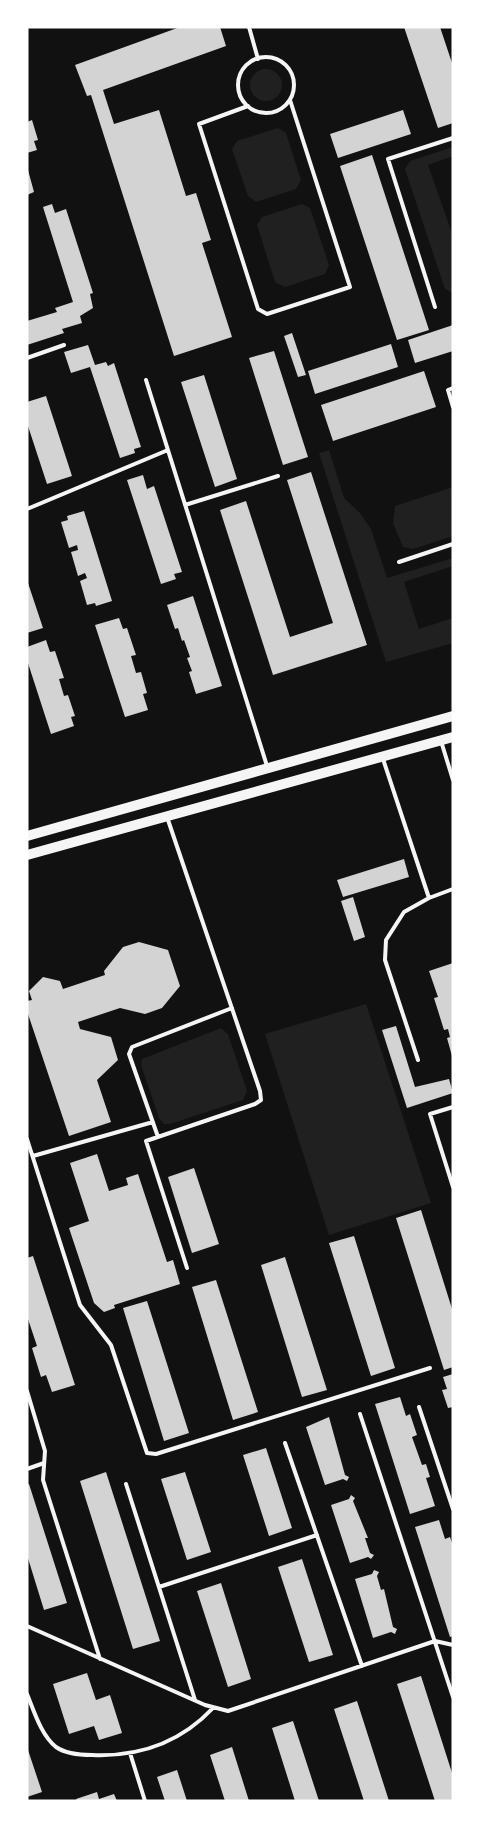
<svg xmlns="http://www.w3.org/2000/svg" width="480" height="1828" font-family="Raleway,sans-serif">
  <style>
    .green { fill: #202020 }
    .building { fill: #d3d3d3 }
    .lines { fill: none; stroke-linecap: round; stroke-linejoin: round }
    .service { stroke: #f5f5f5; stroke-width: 4 }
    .primary { stroke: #f5f5f5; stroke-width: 10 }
  </style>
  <rect width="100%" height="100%" fill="#111"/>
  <path class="green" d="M250 85a16 16 0 1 1 32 0a16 16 0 1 1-32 0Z
    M278 128 286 133 301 180 296 189 256 202 248 196 232 149 237 141Z
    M453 147V156L428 165 453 236V293L445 289 405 169 410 161Z
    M302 204 310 208 329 265 325 274 285 287 275 282 257 225 262 217Z
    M329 450 344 498 360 513 371 529 387 578 453 558V566L404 582 419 629 453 618V643L386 662 319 453Z
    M453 487V536L413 549 403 547 393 523 395 506Z
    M366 1004 431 1203 329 1235 265 1034Z
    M221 1028 228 1034 247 1091 243 1100 170 1124H164L159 1118 141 1065 142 1059Z"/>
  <path class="building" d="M180 27H220L226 46 103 90 114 124 159 110 186 196 196 193 211 240 202 243 232 337 174 356 91 95 87 96 75 65Z
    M404 27H440L453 66V123L438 128Z
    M403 110 411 134 338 158 330 134Z
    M32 120 38 140 34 141 37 150 27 153V122Z
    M372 155 429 330 397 340 340 166Z
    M28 170 34 192 27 195V171Z
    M52 204 55 213 66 209 93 293 90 294 93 308 80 316 82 323 62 329 64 333 27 345V321L57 312 55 308 73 302 43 207Z
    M453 325V351L415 363 408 340Z
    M292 333 306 375 298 377 284 336Z
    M391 344 398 367 315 394 308 371Z
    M88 345 95 365 106 362 108 366 114 363 141 447 134 449 135 453 120 458 90 367 71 373 64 352Z
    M274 351 308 457 283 465 249 358Z
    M424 371 436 407 333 441 321 405Z
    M204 375 237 479 215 487 181 382Z
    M46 396 72 476 47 484 27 423V402Z
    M311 472 367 645 273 675 220 510 246 501 290 637 333 623 287 480Z
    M143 475 147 489 154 486 182 572 174 574 176 579 161 584 127 480Z
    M84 511 112 601 96 606 95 603 87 605 80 581 87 578 85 573 78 576 71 552 78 550 77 545 69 548 61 522 68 520 67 516Z
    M27 580 43 628 27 633Z
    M193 596 222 686 196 694 189 672 192 671 187 658 190 657 184 640 182 641 178 628 175 629 167 605Z
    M119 618 123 629 127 628 136 655 131 656 136 673 141 672 147 693 143 694 148 710 125 717 95 625Z
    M46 640 50 652 55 651 64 678 59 679 64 696 68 695 75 716 71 717 74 726 51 734 27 660V647Z
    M404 859 409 877 343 897 337 880Z
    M353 897 365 937 354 941 341 901Z
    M139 942 168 950 180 986 162 1008 145 1014 120 1008 78 1022 80 1029 111 1037 118 1060 97 1080 111 1122 69 1136 27 1011V1001L32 1000 29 991 43 977 60 981 63 989 105 975 104 971 123 947Z
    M453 963V1056H452L447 1038 450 1037 448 1029 444 1030 434 998 438 997 429 971Z
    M396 1026 415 1087 449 1079 453 1093 407 1108 382 1030Z
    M97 1154 109 1191 128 1185 126 1178 138 1174 167 1262 173 1260 180 1284 114 1305 115 1308 104 1312 94 1303 69 1228 89 1221 70 1163Z
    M194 1168 219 1244 192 1253 168 1177Z
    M421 1210 453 1312V1367L444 1370 396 1218Z
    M354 1236 395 1368 371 1376 329 1243Z
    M33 1256 75 1385 52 1392 46 1375 41 1377 32 1348 37 1346 27 1316V1258Z
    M285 1257 327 1390 302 1397 261 1265Z
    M216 1280 258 1412 233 1420 192 1287Z
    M147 1301 189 1433 164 1441 123 1308Z
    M453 1374V1407L448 1408 442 1390 447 1389 443 1377Z
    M400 1397 406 1416 410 1414 417 1435 412 1437 422 1465 426 1464 430 1477 426 1478 435 1506 410 1514 375 1404Z
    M329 1417 345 1475 349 1477 347 1481 343 1479 325 1485 306 1427Z
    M266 1448 292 1528 269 1536 243 1455Z
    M106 1472 160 1641 133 1649 80 1481Z
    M185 1472 211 1552 187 1560 161 1479Z
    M29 1484 67 1603 44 1610 27 1555V1485Z
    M351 1495 355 1498 353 1501 368 1538H365L370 1553 374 1555 371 1559 368 1557 350 1563 331 1505 349 1499Z
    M439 1520 445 1539 450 1537 453 1546V1636L450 1637 415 1527Z
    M302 1559 333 1655 309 1662 278 1567Z
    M374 1570 379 1572 377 1576 381 1590 384 1589 393 1627 397 1629 395 1634 391 1632 373 1638 355 1579 372 1574Z
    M221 1583 251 1679 228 1687 197 1591Z
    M87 1673 96 1700 110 1695 122 1733 99 1740 94 1726 69 1734 53 1684Z
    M421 1676 453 1776V1801H435L397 1684Z
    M357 1701 389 1801H364L334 1709Z
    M293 1721 319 1801H295L272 1728Z
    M27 1747 42 1792 27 1797Z
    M232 1747 249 1801H225L210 1755Z
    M177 1770 187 1801H165L157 1777Z
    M97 1792 99 1799 114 1794 117 1801H77L76 1799Z"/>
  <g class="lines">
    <path class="service" d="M249 27 258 59
      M238 85a28 28 0 1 1 56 0a28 28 0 1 1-56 0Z
      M248 106 199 124 258 309 267 314 350 287 290 100
      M435 307 388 159 453 138
      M27 358 64 345
      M146 380 267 766
      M453 388 448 390 453 407
      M185 505 278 476
      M27 509 168 450
      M399 562 453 544
      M441 741 453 780
      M383 759 429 898
      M167 817 260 1091 261 1100 255 1104 146 1141 187 1268
      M418 1060 385 960 386 940 404 912 429 898 453 889
      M453 1107 430 1114 453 1187
      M158 1137 129 1054 132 1047 232 1008
      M27 1139 80 1305 111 1345 147 1453 156 1454 430 1368
      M33 1156 153 1122
      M27 1391 45 1451 43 1480 100 1659
      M419 1407 453 1509
      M360 1414 453 1697
      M285 1443 362 1666
      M27 1469 44 1463
      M126 1484 195 1700
      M159 1587 317 1535
      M27 1626 205 1705 228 1711 435 1641 453 1645
      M27 1694C34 1711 41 1735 56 1747 66 1754 80 1755 92 1755 139 1757 181 1742 213 1708
      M130 1753 145 1801"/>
    <path class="primary" d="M27 836 453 716
      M27 855 453 737"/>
  </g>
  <rect width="480" height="1828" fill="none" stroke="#ffffff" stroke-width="57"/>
</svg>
